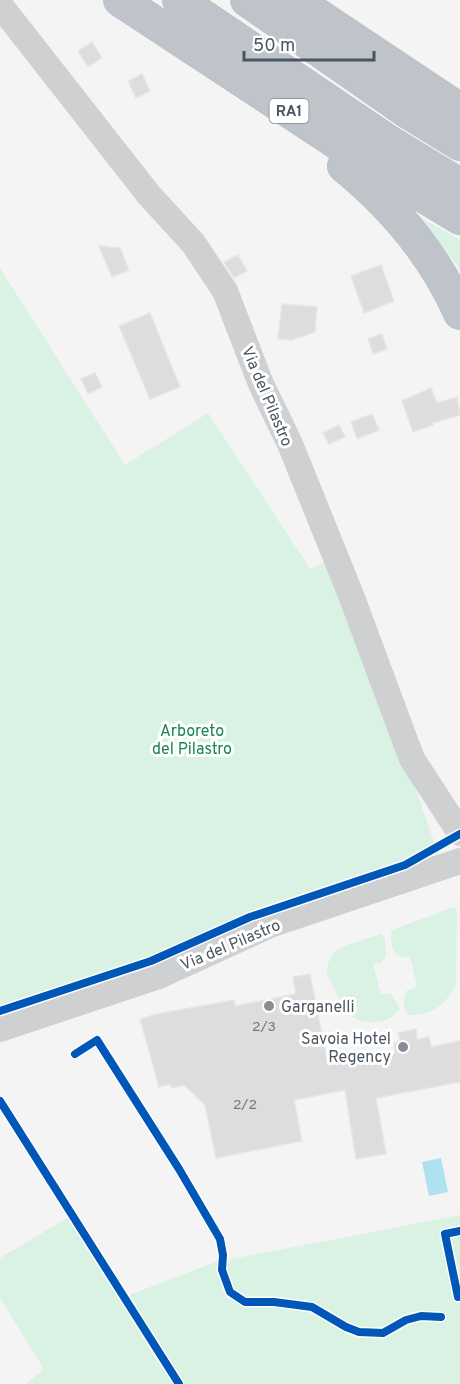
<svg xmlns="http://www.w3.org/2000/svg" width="460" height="1384" font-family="Overpass,sans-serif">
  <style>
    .green { fill: #d9f2e3 }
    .water { fill: #aee2f0 }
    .building { fill: #ddddde; stroke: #e5e6e7; stroke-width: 1.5 }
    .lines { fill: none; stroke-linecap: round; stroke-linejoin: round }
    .highway-casing { stroke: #b9bec3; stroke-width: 34 }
    .minor { stroke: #ced0d2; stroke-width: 26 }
    .highway { stroke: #bec4c9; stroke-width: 33 }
    .cycleway-casing { stroke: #fff; stroke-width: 11 }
    .cycleway { stroke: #0057b8; stroke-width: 8 }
    .poi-dot { fill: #868d94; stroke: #fff; stroke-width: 2 }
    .labels { text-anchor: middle; stroke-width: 6; stroke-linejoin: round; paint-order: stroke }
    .number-label { font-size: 14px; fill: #707881 }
    .shield { fill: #fff; stroke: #808990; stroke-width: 1.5 }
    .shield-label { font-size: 15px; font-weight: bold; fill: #4a5661 }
    .street-label { font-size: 16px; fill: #4a5661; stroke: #fff }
    .park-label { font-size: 16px; fill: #17864f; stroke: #fff }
    .poi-label { font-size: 16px; fill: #4a5661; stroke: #fff; text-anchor: start }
  </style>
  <rect width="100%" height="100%" fill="#f4f4f4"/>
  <path class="green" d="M418 216 460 240V269Z
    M0 268 125 465 208 413 310 569 328 560 412 778 439 857 158 965 0 1020Z
    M454 907 457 910 456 984C446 1005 432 1015 409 1015 402 1008 403 999 407 990L415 988 417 985 410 957C393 960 389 944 392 930Z
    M381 934C387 940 386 948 386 956L381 963 373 964 381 994 390 993 400 1008C395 1016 387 1021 377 1022 370 1022 364 1023 358 1020 344 1013 334 988 327 974 327 966 329 957 335 952 343 945 370 938 381 934Z
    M72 1215 124 1297 216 1262 460 1215V1384H26L44 1369 0 1298V1258Z"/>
  <path class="water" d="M441 1158 448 1192 429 1196 422 1162Z"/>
  <path class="building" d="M92 42 102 58 88 67 78 51Z
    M142 74 150 91 136 98 128 81Z
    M99 246 120 248 129 270 112 277Z
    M238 255 247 271 234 278 224 262Z
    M381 265 394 301 364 313 351 276Z
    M282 304 317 307 315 332 292 340 278 339Z
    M150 313 180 387 150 399 119 326Z
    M382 334 387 349 373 354 368 339Z
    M95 373 102 387 88 394 81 379Z
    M431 388 437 403 457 397 460 415 432 423 433 425 413 432 402 401Z
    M372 414 379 430 357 439 351 422Z
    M339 425 345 437 329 444 323 433Z
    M310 974 328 1065 395 1053 394 1043 400 1041 398 1033 416 1029 417 1040 429 1036 431 1047 460 1041V1082L376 1098 386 1154 356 1159 345 1090 294 1100 302 1141 216 1158 205 1105 184 1085 172 1088 170 1084 159 1087 140 1019 157 1014 234 1000 235 1006 296 994 293 977Z"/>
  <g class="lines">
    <g class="highway-casing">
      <path id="highway" d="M120 0 365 161 460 218
        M179 0 389 142 460 185
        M247 0 408 112 460 144
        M295 0 460 110
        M344 166C393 206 434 254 460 313"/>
    </g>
    <path class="minor" d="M0 5 149 195 193 243 225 291 261 384 290 444 351 595 412 759 460 833
      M0 1029 159 976 270 925 460 861"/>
    <use href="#highway" class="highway"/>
    <g class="cycleway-casing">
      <path id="cycleway" d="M0 1011 151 961 250 917 405 865 460 834
        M75 1054 97 1040 179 1169 220 1239 223 1255 222 1270 230 1292 245 1302H274L312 1307 346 1327 359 1332 383 1333 406 1320 421 1316 441 1317
        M0 1101 179 1384
        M458 1297 445 1234 460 1231"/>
    </g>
    <use href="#cycleway" class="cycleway"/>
  </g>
  <g class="poi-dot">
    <circle cx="269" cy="1006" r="6"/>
    <circle cx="403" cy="1047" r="6"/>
  </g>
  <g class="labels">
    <g class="number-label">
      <text x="264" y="1031">2/3</text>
      <text x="245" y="1109">2/2</text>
    </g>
    <rect class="shield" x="269.5" y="99" width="39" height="24" rx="4.5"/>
    <g class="shield-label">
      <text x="289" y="116">RA1</text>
    </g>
    <g class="street-label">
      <text transform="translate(268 396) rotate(67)" y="6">Via del Pilastro</text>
      <text transform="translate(230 944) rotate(-23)" y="6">Via del Pilastro</text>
    </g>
    <g class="park-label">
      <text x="192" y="736">Arboreto<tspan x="192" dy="18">del Pilastro</tspan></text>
    </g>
    <g class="poi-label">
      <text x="281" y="1012">Garganelli</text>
      <text x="391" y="1044" text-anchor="end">Savoia Hotel<tspan x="391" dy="18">Regency</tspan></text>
    </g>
  </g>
  <path d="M244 51v9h130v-9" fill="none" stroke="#4a5661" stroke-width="3"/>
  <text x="253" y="51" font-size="18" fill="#4a5661" stroke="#ffffff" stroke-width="4.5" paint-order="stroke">50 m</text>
</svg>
